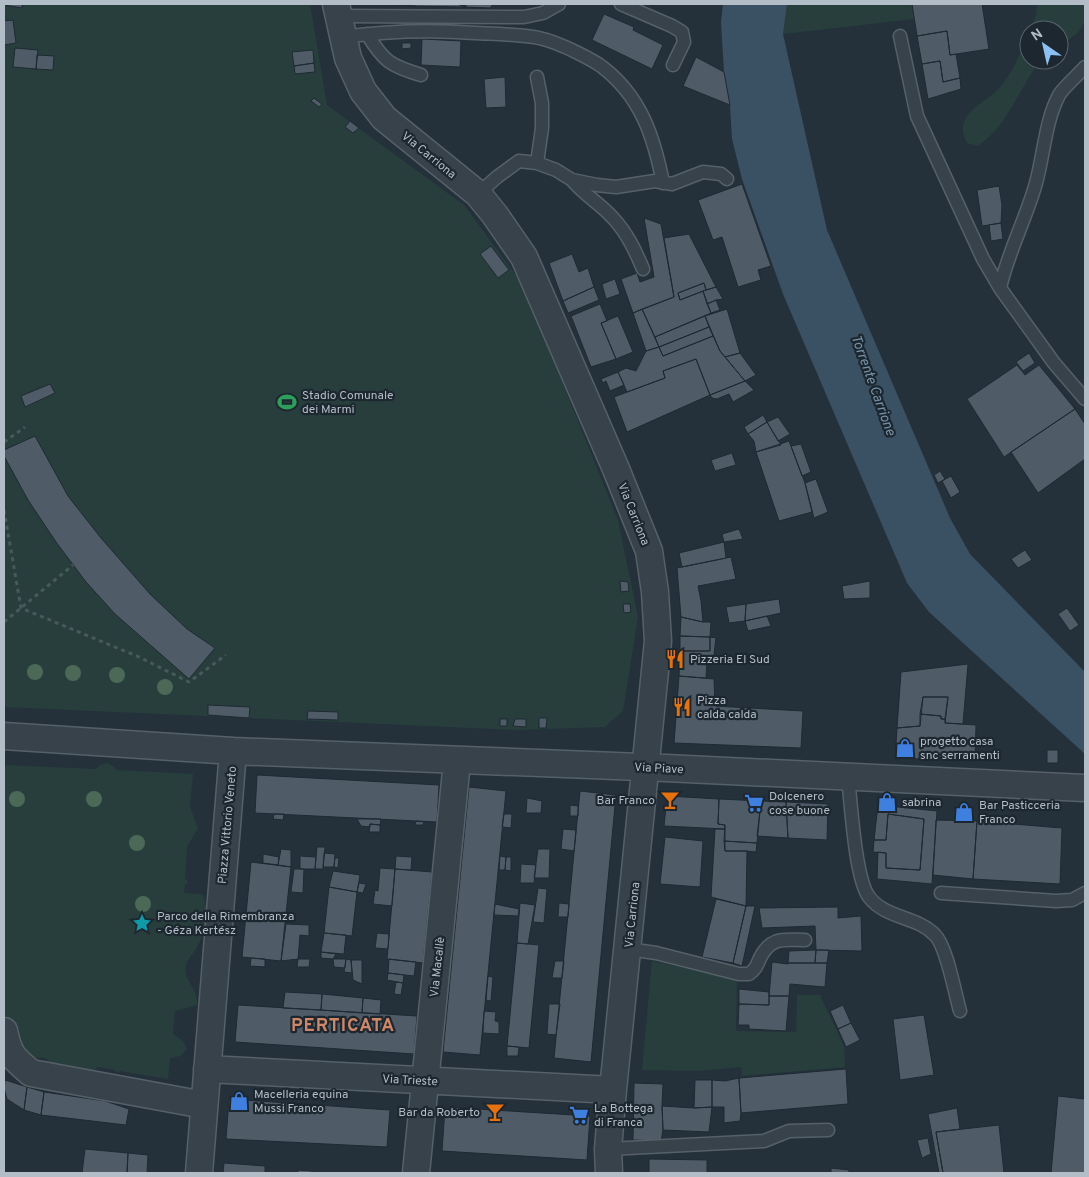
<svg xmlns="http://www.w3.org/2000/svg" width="1089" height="1177" font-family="Overpass,sans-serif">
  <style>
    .green { fill: #273e3d }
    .water { fill: #3a5163 }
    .building { fill: #4f5c68; stroke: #1f2932 }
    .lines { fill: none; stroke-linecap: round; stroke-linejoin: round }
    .service-casing { stroke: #566069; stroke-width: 15 }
    .minor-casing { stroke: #566069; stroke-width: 29 }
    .path { stroke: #465a5a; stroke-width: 3; stroke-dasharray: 4 4; stroke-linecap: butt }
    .service { stroke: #38424b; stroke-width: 12 }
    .minor { stroke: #38424b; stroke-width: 26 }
    .tree { fill: #4c6958 }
    .labels { text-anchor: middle; stroke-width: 4.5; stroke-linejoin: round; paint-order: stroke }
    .street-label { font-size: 12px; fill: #b3bdc7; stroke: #1d2730 }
    .poi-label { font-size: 12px; fill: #b3bdc7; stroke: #1d2730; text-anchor: start }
    .water-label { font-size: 14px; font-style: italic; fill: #7592a9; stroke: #1d2730 }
    .district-label { font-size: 18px; font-weight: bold; letter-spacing: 1px; fill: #ce8767; stroke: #1d2730 }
  </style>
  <rect width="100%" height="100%" fill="#24313b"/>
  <path class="green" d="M4 4H310L327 105 464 205 523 285 618 520 638 617 623 711 605 727 518 730 4 707Z
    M787 4H912L914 19 783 34Z
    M1037 4H1085C1085 9 1086 16 1085 20 1082 32 1069 40 1059 46V30H1030L1036 16Z
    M1029 32V60H1040C1019 89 1008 126 978 146L967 143C963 135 961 128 965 120 971 106 989 100 999 88 1013 73 1021 51 1029 32Z
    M107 763 114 767 117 770 193 774 190 807 198 828 187 847 185 877 188 883 185 885 184 893 202 894C211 910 205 934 196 949 192 955 187 959 186 966 182 980 199 988 197 1005L175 1011 173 1034 183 1041 187 1049 181 1056 170 1058 168 1079 120 1071 116 1073 115 1070 98 1067 88 1076 51 1064 45 1058 25 1057 4 1026V765L96 769 100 765Z
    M652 961 737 979 736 1031 796 1032 797 995H820L844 1046 845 1067 742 1076 741 1067 698 1071 642 1070Z"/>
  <path class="water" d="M723 4H787L783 34 827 230 950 518 970 554 1085 672V754L929 612 907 583 783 294 742 179 732 139 730 105 724 72 721 22Z"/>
  <path class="building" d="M4 4H22V8L4 5Z
    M393 4H415L414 6Z
    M415 4H457L465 7 414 6Z
    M467 4H493L490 8 465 7Z
    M912 4H982L989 49 950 55 947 31 917 36Z
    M604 14 634 27 633 30 663 45 652 69 592 40Z
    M13 20 16 43 4 45V21Z
    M947 31 950 55 956 54 960 78 943 82 940 61 922 64 917 36Z
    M422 39 461 41 460 67 421 65Z
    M402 43H411V48L402 49Z
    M15 48 38 50 36 69 13 67Z
    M313 50 314 63 294 66 292 52Z
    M37 55 54 56 53 70 36 69Z
    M696 57 724 72 730 105 683 86Z
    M940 61 943 82 960 78 961 89 928 99 922 64Z
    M314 63 315 72 295 74 294 66Z
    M505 77 506 107 486 108 484 79Z
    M314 98 322 104 319 107 311 101Z
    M350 121 359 128 353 133 345 127Z
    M742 184 771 266 758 270 761 280 738 287 722 237 713 240 698 200Z
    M999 186 1002 205 1001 223 982 226 977 190Z
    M644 218 661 224 674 297 633 313 621 279 637 273 640 282 654 277Z
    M1001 223 1003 239 991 241 989 225Z
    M689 234 716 287 706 290 704 283 678 293 680 300 703 291 711 313 655 337 642 309 674 297 664 238Z
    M491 246 509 270 498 278 480 254Z
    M572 254 579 272 588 268 594 287 563 301 549 263Z
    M615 279 620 294 606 299 602 284Z
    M704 283 706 290 680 300 678 293Z
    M594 287 599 300 568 313 563 301Z
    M716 287 723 299 716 300 707 304 703 291Z
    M716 300 720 310 711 313 707 304Z
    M600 304 607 321 601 323 616 359 591 367 571 316Z
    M642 309 659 347 646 351 633 313Z
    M727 309 740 353 725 357 720 351 705 316Z
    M618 316 633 352 616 359 601 323Z
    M705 316 709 327 659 347 655 337Z
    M709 327 713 336 663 356 659 347Z
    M713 336 720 351 745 381 710 395 696 359 663 371 665 378 627 392 618 372 626 368 636 371 646 351 659 347 663 356Z
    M740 353 756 375 745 381 725 357Z
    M1029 353 1035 363 1023 371 1016 362Z
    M696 359 710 395 627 432 614 397 665 378 663 371Z
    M1017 365 1025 375 1039 365 1075 409 1004 457 967 399Z
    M618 372 624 385 610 391 606 381 603 383 601 379Z
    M745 381 754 390 733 402 729 394 717 399 712 398 710 395Z
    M50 384 55 393 25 407 21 396Z
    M1075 409 1085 424V459L1038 493 1011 452Z
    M763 415 767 422 748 434 744 427Z
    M778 417 790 434 778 441 767 422Z
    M767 422 781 445 756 452 754 441 748 434Z
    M35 436 68 496 101 538 150 594 187 629 215 648 189 679 115 614 86 582 56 542 28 500 4 456V450Z
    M789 441 805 483 812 512 779 521 756 452Z
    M801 444 811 472 802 476 791 446Z
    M732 453 736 465 715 471 711 460Z
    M940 471 945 479 938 483 934 475Z
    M951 476 960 492 951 498 942 481Z
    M816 479 828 512 814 518 805 483Z
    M739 529 743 539 724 542 722 534Z
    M724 542 726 558 682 567 679 553Z
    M1025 550 1032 560 1018 568 1011 559Z
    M731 557 736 579 698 586 701 601 703 622 681 617 677 568Z
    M620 581 628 582 629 591 621 592Z
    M870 581V598L844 599 842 586Z
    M779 599 781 613 745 621 746 604Z
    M623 604H630L631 612 624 613Z
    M746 604 745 621 729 623 726 607Z
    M1067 608 1079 625 1070 631 1058 614Z
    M767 616 771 626 748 631 745 621Z
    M681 617 703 622H711L710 637 680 636Z
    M680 636 710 637V651H680Z
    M710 637 716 638 713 662 707 661 706 678 679 676 680 651H710Z
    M968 664 963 724 945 723 948 697H923L920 726 897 728 901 672Z
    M679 676 714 679 715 706 803 711 801 748 674 743Z
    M923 697H948L945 719H941V716L920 714Z
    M208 705 250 707 249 718 208 715Z
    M308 711 338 712V720L307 719Z
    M920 714 941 716V719H945V723L976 725 975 761 895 758 897 728 920 726Z
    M539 718H547L546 728H539Z
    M500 719H507V726H500Z
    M515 719H526V727L513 726Z
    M1047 750H1058V763H1047Z
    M257 775 439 785 437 822 255 813Z
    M469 787 506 791 480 1055 443 1052Z
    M580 791 616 795 591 1062 554 1058Z
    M667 796 719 799 718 824 725 825V829L664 826Z
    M527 798 542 801 541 813H526Z
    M719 799 761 801 757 843 724 841 725 825 718 824Z
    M761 801 786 802 788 838 757 836Z
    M786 802 828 804 827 840 788 838Z
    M570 805 578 806V816H570Z
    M878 805 937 811 932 884 877 879 878 852 886 853V868L920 870 924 819 888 814 886 840H874Z
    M274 814H284L283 820 273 819Z
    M504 814H512L511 828 502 827Z
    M888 814 924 819 920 870 886 868V853L873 852 874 840H886Z
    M357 819H381L380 825 370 824V827L361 826Z
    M936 820 977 821 973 879 933 875Z
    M416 821 424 822 423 825H415Z
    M977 821 1062 828 1060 884 973 879Z
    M370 824 380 825V832H369Z
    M563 829 576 830 574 851 561 849Z
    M715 829H725V851H747L746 906 711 897Z
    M665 837 703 841 700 887 660 884Z
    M724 841 757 843 756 852 747 851H725Z
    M317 847H325L323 869H315Z
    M281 849 291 850V867L278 865Z
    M538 849H550L549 878H534Z
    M324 853 335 854 334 867H323Z
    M263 854 279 857 278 865 263 863Z
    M300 856 316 857 315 869H300Z
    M396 856 412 857 411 870 395 869Z
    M500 856 506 857 505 870H499Z
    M506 857H511V871L505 870Z
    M335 858H339L338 868 334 867Z
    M251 862 291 867 281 961 242 957Z
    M521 864 536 865 534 883H520Z
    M380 868 395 869 392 906 373 904 375 890 378 891Z
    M294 869H304L303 893 291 892Z
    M395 869 432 872 423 963 387 959Z
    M333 871 360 875 357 892 329 887Z
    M359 883 366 884 363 893 357 892Z
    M329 887 357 892 352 936 324 933Z
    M538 888 547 889 544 923 533 922Z
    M716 899 746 906 733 963 702 957Z
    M520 903 535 905 528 944 517 943Z
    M559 903 569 904 568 917H558Z
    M495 904 519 909 518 916 494 915Z
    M746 906H755L742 966 733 963Z
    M838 907V918L861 916 862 951 816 950 815 926 762 928 759 908Z
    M286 924 309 925V936L300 935 298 959 281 961Z
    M324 933 346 935 344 954 321 952Z
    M377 933 389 934 388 949 375 948Z
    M517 943 539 945 529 1048 507 1046Z
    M816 950 815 963H788L789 951Z
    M816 950H829L827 963H815Z
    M321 952 336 954 333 959 321 958Z
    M251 958 265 959V967L250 966Z
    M298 959H310L309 967H297Z
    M333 959H346L345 968 334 967Z
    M346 959 351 960 352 973 344 972Z
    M389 959 416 962 414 976 388 973Z
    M351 960H362V984L353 980Z
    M555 961H564L562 978H552Z
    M772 962 788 964V963H827L825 987 790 984 789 996H769Z
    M388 973 404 975 403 983 387 980Z
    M488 976 493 977 491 1001 486 1000Z
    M396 982 403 983 401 995 394 994Z
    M739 989 769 992V1005L739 1004Z
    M285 992 322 994 321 1010 283 1008Z
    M322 994 363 998 362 1013 321 1010Z
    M769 996H789L786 1031 749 1029V1025H738L739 1004 769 1005Z
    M363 998 381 1000 380 1014 362 1013Z
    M549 1004H560L556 1035 547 1034Z
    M238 1005 417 1016 414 1054 235 1042Z
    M843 1005 851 1023 838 1029 830 1011Z
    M484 1011 496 1012 495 1021 499 1022V1034L483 1033Z
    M924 1015 934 1075 900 1080 893 1019Z
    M851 1023 860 1040 846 1047 838 1029Z
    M507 1046 519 1047 518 1056H507Z
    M846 1069 848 1104 741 1113 739 1078Z
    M739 1078 741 1113 740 1121 724 1123V1107H712V1080L725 1081Z
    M5 1080 27 1087 24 1110 7 1099 4 1088Z
    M695 1080H712V1107L694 1108Z
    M634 1083 663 1084 662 1106 663 1130 661 1141 633 1140Z
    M27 1087 44 1092 41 1115 24 1110Z
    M44 1092 105 1101 129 1109 126 1125 41 1115Z
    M1058 1096 1085 1099V1173H1051Z
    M229 1099 390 1110 387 1147 226 1139Z
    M662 1106 694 1108 712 1107 709 1132 663 1130Z
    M445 1107 590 1116 587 1160 442 1151Z
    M957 1108 960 1129 936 1132 943 1173H939L928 1114Z
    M999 1125 1004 1173H943L936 1132Z
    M928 1138 931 1154 922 1158 917 1140Z
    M85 1149 128 1153 127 1173H82Z
    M128 1153 148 1155 147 1173H127Z
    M649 1159 707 1160V1173H649Z
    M224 1163 265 1166V1173H223Z
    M831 1168 849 1170V1173H831Z
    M298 1170 312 1171V1173H298Z"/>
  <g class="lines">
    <g class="service-casing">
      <path id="service" d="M621 4 672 26 682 32 684 42 673 65
        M338 16 524 17 543 13 559 4
        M367 34C384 62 391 66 421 75
        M900 36 917 116 983 259 1000 288 1054 363 1085 399
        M343 37C387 31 431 30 475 33 496 34 518 34 539 38 553 41 566 47 578 53 586 57 594 61 601 66 641 96 654 137 663 183
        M537 163 542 128V103L537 77
        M572 180C584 195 601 204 613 218 627 233 635 250 643 269
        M478 194 497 177 519 161 537 163 556 170 572 180 597 185 616 187 655 181 672 184 703 172 721 174 727 179
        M1000 288C1008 252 1026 219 1036 183 1044 154 1045 122 1059 95 1063 88 1079 74 1085 67
        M848 777C851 803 855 878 869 897 886 919 917 916 935 935 947 947 955 994 960 1011
        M941 893 1056 901 1072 900 1085 893
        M628 949 656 953 739 974H749C756 969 757 965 760 958 771 936 784 940 805 940
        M608 1149 764 1141 789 1131 828 1130"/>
    </g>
    <g class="minor-casing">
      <path id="minor" d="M336 4 348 58 363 91 384 118 478 194 495 215 524 257 616 469 649 551 655 592 658 641 613 1090 608 1149 609 1173
        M4 736 233 751 666 768 1085 788
        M4 1031C9 1055 13 1058 31 1073L204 1105
        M207 1069 613 1090
        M199 1173 233 751
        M416 1173 457 761"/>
    </g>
    <path class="path" d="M4 442 25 427
      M4 510 21 608 139 657 189 682 226 655
      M4 622 73 565"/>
    <use href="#service" class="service"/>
    <use href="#minor" class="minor"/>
  </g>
  <g class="tree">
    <circle cx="35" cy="672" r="8"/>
    <circle cx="73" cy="673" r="8"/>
    <circle cx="117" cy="675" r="8"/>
    <circle cx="165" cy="687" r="8"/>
    <circle cx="17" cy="799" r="8"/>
    <circle cx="94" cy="799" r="8"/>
    <circle cx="137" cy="843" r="8"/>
    <circle cx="143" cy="904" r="8"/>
  </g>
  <defs>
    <g id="stadium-bare" transform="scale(1.5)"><path d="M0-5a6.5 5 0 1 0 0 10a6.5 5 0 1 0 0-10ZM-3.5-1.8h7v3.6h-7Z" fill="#2e9e5b" stroke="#1d2730" stroke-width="2.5" paint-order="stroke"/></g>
    <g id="restaurant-bare" transform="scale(1.5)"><path d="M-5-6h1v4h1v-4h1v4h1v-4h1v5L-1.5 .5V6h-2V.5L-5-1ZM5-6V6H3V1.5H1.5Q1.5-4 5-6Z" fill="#e8710a" stroke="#1d2730" stroke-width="2.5" paint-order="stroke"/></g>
    <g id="shop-bare" transform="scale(1.5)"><path d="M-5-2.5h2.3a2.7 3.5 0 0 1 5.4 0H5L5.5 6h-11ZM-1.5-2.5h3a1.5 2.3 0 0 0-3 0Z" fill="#3f7fe0" stroke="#1d2730" stroke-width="2.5" paint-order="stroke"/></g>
    <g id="bar-bare" transform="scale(1.5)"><path d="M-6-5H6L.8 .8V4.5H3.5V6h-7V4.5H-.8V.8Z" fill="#e8710a" stroke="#1d2730" stroke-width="2.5" paint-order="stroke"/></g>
    <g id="supermarket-bare" transform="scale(1.5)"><path d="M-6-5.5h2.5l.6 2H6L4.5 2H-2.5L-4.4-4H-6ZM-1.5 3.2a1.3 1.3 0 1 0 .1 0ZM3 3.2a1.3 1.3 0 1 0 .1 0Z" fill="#3f7fe0" stroke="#1d2730" stroke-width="2.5" paint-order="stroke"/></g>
    <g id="sight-bare" transform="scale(1.5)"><path d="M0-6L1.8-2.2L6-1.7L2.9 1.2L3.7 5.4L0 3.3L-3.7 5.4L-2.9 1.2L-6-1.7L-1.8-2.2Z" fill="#0f9aa8" stroke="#1d2730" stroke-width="2.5" paint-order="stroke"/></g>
  </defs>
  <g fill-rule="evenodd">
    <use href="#stadium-bare" x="287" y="402"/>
    <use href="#restaurant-bare" x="675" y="659"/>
    <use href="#restaurant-bare" x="682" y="707"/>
    <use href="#shop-bare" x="905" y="748"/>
    <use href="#bar-bare" x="670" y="800"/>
    <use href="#shop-bare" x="887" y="802"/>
    <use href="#supermarket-bare" x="754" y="803"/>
    <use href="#shop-bare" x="964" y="812"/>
    <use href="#sight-bare" x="142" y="923"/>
    <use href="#shop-bare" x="239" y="1101"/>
    <use href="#bar-bare" x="495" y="1112"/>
    <use href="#supermarket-bare" x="579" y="1115"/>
  </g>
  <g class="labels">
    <g class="street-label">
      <text transform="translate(429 155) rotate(39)" y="4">Via Carriona</text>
      <text transform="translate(634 514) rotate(68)" y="4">Via Carriona</text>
      <text transform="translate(659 768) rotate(3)" y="4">Via Piave</text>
      <text transform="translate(227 825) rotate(-85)" y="4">Piazza Vittorio Veneto</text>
      <text transform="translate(632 915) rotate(-84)" y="4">Via Carriona</text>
      <text transform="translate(437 967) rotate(-84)" y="4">Via Macallè</text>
      <text transform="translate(410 1080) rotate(3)" y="4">Via Trieste</text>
    </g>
    <g class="poi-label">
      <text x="302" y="399">Stadio Comunale<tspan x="302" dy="14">dei Marmi</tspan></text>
      <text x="690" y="663">Pizzeria El Sud</text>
      <text x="697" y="704">Pizza<tspan x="697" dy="14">calda calda</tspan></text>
      <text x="920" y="745">progetto casa<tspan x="920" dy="14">snc serramenti</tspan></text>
      <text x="769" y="800">Dolcenero<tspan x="769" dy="14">cose buone</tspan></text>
      <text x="655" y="804" text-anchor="end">Bar Franco</text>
      <text x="902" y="806">sabrina</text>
      <text x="979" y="809">Bar Pasticceria<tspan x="979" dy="14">Franco</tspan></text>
      <text x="157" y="920">Parco della Rimembranza<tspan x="157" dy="14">- Géza Kertész</tspan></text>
      <text x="254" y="1098">Macelleria equina<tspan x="254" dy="14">Mussi Franco</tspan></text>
      <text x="594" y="1112">La Bottega<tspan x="594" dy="14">di Franca</tspan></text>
      <text x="480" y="1116" text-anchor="end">Bar da Roberto</text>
    </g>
    <g class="water-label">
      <text transform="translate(874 385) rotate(70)" y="5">Torrente Carrione</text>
    </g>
    <g class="district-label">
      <text x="343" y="1031">PERTICATA</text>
    </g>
  </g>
  <rect width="1089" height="1177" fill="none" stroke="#b3bdc7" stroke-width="10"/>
  <g transform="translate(1044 45) rotate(326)"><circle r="24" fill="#1d2730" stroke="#59636c"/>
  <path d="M0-4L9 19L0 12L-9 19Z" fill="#8dc0f2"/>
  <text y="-8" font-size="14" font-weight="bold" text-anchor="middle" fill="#b3bdc7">N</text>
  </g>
</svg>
